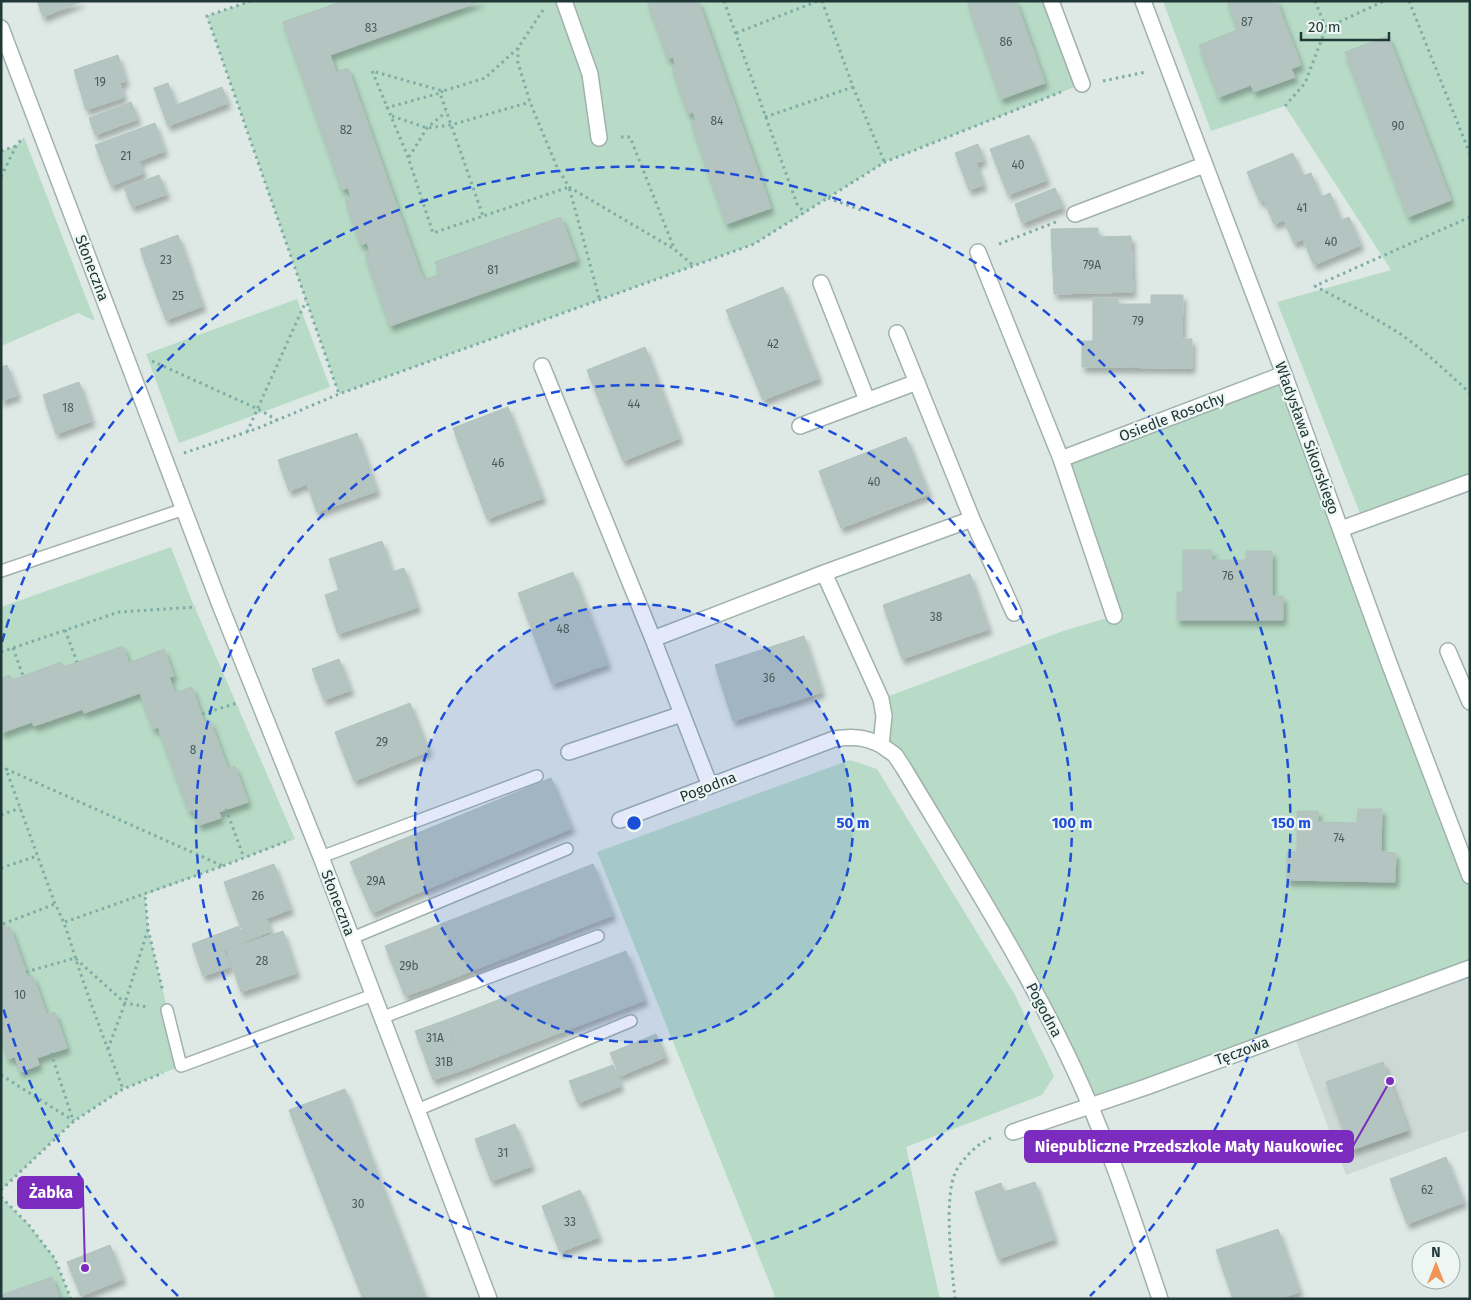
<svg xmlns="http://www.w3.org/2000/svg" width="1471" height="1300" font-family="'Fira Sans',sans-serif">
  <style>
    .built { fill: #cdd9d5 }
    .green { fill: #b7dbc6 }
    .building { fill: #b4c4c0; stroke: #b1c3be; filter: url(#shadow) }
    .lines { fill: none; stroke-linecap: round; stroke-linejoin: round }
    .service-casing { stroke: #a1b1ae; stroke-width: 14 }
    .minor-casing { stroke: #a1b1ae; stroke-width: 18 }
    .path { stroke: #7faca6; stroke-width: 3; stroke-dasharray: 2.5 4; stroke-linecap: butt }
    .service { stroke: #fff; stroke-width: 11 }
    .minor { stroke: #fff; stroke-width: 15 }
    .ring { fill: none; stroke: #1d4ed8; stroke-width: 2.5; stroke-dasharray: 9 6 }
    .labels { text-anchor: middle; stroke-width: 4.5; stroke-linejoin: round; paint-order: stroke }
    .number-label { font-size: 12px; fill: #455c58 }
    .street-label { font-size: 15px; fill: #203936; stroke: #eef6f4 }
    .centre { fill: #1d4ed8; stroke: #eef6f4; stroke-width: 2.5 }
    .ring-label { font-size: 15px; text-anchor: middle; font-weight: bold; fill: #1d4ed8; stroke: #eef6f4; stroke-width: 4.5; stroke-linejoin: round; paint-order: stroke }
    .leader { fill: none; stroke: #7b2cbf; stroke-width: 2 }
    .callout-dot { fill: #7b2cbf; stroke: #eef6f4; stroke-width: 2 }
    .callout { fill: #7b2cbf; stroke: #7b2cbf; stroke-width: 2 }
    .callout-label { font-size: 16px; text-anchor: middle; font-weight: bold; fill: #fff }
  </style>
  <defs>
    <filter id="shadow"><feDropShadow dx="3" dy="5.5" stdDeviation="2.5" flood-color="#0004"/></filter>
  </defs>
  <rect width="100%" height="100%" fill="#dee9e6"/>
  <path class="built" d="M1470 968V1130L1346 1175 1293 1033Z"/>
  <path class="green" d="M251 1H1051L1082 84 885 162 754 244 339 394 207 16Z
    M1163 1H1470V482L1363 521 1277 302 1391 270 1285 106 1211 131Z
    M24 137 95 321 78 313 1 346V151L16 146Z
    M297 299 330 387 179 443 146 354Z
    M1284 374 1470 876V968L1091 1107 1061 1041 881 745V699L1063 631 1114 616 1061 459Z
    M171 547 192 601 295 839 145 895 148 929 181 1066 123 1089 74 1121 1 1190V607Z
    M850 760 877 769 1014 993 1054 1076 1042 1095 906 1147 940 1299H776L597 852Z
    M1 1197 28 1224 55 1259 71 1299H1Z"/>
  <path class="building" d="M37 1H82L43 17Z
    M342 1H481L344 50 329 6Z
    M647 1H698L704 17 659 33Z
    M967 1H1016L1045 83 1001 99Z
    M1227 1H1277L1281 13 1238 30Z
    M329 6 344 50 330 55 336 72 348 68 418 266 374 281 365 254 370 252 367 243 361 245 345 199 351 197 348 188 342 190 283 22Z
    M1281 13 1301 65 1291 69 1295 77 1254 92 1251 85 1219 97 1199 45Z
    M704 17 771 208 726 224 691 122 696 120 693 112 688 114 672 67 676 66 673 57 668 59 659 33Z
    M1388 36 1451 200 1408 217 1345 52Z
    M118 55 126 81 120 83 124 97 86 110 74 70Z
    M168 83 176 105 222 87 228 103 168 126 154 88Z
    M131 102 138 119 95 135 89 118Z
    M155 123 165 151 139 161 144 173 111 186 95 145Z
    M1029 135 1047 180 1008 195 990 149Z
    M978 144 984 160 976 163 984 185 969 190 955 153Z
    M1293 153 1303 176 1311 173 1321 197 1330 193 1341 220 1349 217 1361 245 1314 265 1303 239 1294 243 1284 220 1274 224 1264 200 1260 202 1247 172Z
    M159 175 167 194 132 207 124 188Z
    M1055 188 1063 207 1022 223 1015 204Z
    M561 217 577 260 390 326 374 281 418 266 424 280 440 274 435 262Z
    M1098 228V237L1131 236 1133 292 1054 294 1051 229Z
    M178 235 191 271 153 285 140 249Z
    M191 273 203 306 166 320 153 286Z
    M783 287 819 378 763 400 726 310Z
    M1151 295H1183L1182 339H1192V368L1082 367V341H1093V298H1118V304H1151Z
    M645 347 680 438 623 461 587 370Z
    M7 365 18 395 1 401V367Z
    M79 382 92 421 56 434 43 395Z
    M508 407 543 498 487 519 453 428Z
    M357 433 377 491 317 512 307 484 289 491 278 460Z
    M906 437 929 494 841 528 819 471Z
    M382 541 392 572 404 568 418 607 338 634 325 595 339 590 329 559Z
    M1183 550H1212V560H1246V551H1272V596H1283V620H1177V592H1183Z
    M573 572 608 664 552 684 518 593Z
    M970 574 989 629 902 659 883 605Z
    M804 636 822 692 733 721 715 665Z
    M123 646 129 663 164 649 174 676 169 677 175 693 192 687 204 722 210 720 228 769 235 766 248 802 219 812 221 818 199 825 193 810 189 811 158 727 153 729 140 693 84 713 83 709 34 726 32 722 1 733V678L10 675 12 680 61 662 63 667Z
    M339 659 351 690 324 700 312 669Z
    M410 703 429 751 354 781 335 732Z
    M551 778 572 828 401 900 379 849Z
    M1358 809H1382L1381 852 1396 853 1395 882 1287 880V852H1297V811H1318V822L1357 823Z
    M379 849 401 900 372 913 350 862Z
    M274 864 291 909 241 928 224 882Z
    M593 864 613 915 433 986 413 935Z
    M1 919 5 929 10 927 28 977 33 976 47 1015 55 1012 67 1048 37 1058 39 1065 20 1072 15 1057 8 1059 1 1039Z
    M267 920 271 931 224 950 230 967 203 976 192 944 239 926 240 930Z
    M283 931 297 973 241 992 227 950Z
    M413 935 433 986 405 996 385 946Z
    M626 951 645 1000 465 1069 446 1020Z
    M446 1020 455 1044 424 1055 415 1031Z
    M656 1034 666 1057 620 1076 610 1053Z
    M455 1044 465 1069 433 1080 424 1055Z
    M1383 1062 1408 1130 1351 1150 1326 1082Z
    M613 1065 621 1086 578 1103 569 1081Z
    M345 1089 426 1299H363L289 1110Z
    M515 1124 532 1166 491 1181 475 1139Z
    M1446 1157 1464 1202 1407 1224 1390 1179Z
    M1035 1182 1055 1239 998 1259 975 1192 1001 1183 1004 1192Z
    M580 1190 599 1237 560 1252 542 1206Z
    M1278 1229 1300 1292 1279 1299H1233L1216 1250Z
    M110 1245 123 1279 81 1296 67 1262Z
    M52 1277 60 1299H1V1295Z"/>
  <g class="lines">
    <g class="service-casing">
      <path id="service" d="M1 571 184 509
        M321 857 537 776
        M352 938 567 849
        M167 1010 181 1066 373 995
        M381 1018 598 936
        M417 1110 631 1021"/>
    </g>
    <g class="minor-casing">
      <path id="minor" d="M564 1 590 74 599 138
        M1051 1 1082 84
        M1143 1 1284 374 1389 663 1470 876
        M1 28 220 605 321 857 489 1299
        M1075 214 1204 165
        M978 252 1061 459 1114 616
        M821 283 867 400
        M897 333 972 519 1014 613
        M542 366 653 639 824 573 881 699 884 716 881 745 895 755 903 767C957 857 1014 947 1061 1042 1102 1124 1131 1212 1160 1299
        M800 426 917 382
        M1061 459 1284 374
        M1341 529 1470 482
        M824 573 972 519
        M653 639 710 786
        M1448 651 1470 702
        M569 752 682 714
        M620 820 834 739C852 736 865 737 881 745
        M1013 1132 1146 1087 1470 968"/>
    </g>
    <path class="path" d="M251 1 207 16 339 394
      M724 1 797 204 805 213
      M822 1 853 87 884 161
      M1315 1 1326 28
      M1409 1 1470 154
      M543 10 518 48 485 78 443 91 372 71 408 157 433 233 569 187 600 301
      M736 33 818 1
      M518 48V63L530 102 557 167 569 187 674 249 694 266
      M1103 81 1146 72
      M443 91 440 93 483 216
      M1285 106 1305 83 1326 28 1384 1
      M386 108 440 93
      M392 116 427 128 451 125 530 102
      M765 117 853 87
      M621 137H630L674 248
      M1 151 16 146
      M409 157 427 128 446 112
      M1 177 16 146 21 140
      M828 198 864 211
      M1470 217 1315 286C1343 301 1372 316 1399 333 1425 351 1447 372 1470 393
      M999 244 1056 222
      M152 361 258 409 277 420
      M247 432 306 301
      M184 453 256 429 339 394 754 244 885 162 1061 92
      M65 630 77 662
      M13 648 23 676
      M1 652 119 612 196 607
      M202 714 237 703
      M226 809 244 858
      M1 815 20 808
      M223 866 290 840
      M1 868 37 856
      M65 922 223 866 6 769 55 904C66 924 71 945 78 966 92 1007 107 1048 123 1089
      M3 924 55 904
      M148 929 163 992
      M26 972 75 958 125 1003 147 1007
      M108 1049 125 1003 148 929 145 895
      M51 1053 73 1120
      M1 1075 74 1121
      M1 1190 74 1121 123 1089 163 1073
      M1 1197 28 1224 55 1259 71 1299
      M955 1299C952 1268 943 1197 956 1171 963 1158 979 1142 993 1137"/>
    <use href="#service" class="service"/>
    <use href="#minor" class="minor"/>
  </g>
  <circle cx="634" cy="823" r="219" fill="#1d4ed8" fill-opacity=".12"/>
  <g class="ring">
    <circle cx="634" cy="823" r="219"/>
    <circle cx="634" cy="823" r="438"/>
    <path d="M178 1296A657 657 0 0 1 2 1004M2 642A657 657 0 1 1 1090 1296"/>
  </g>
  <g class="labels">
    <g class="number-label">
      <text x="1247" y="26">87</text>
      <text x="371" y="32">83</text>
      <text x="1006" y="46">86</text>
      <text x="100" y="86">19</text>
      <text x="717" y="125">84</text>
      <text x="1398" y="130">90</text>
      <text x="346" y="134">82</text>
      <text x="126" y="160">21</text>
      <text x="1018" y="169">40</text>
      <text x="1302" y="212">41</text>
      <text x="1331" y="246">40</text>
      <text x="166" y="264">23</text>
      <text x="1092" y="269">79A</text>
      <text x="493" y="274">81</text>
      <text x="178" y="300">25</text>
      <text x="1138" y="325">79</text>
      <text x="773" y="348">42</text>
      <text x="634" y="408">44</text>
      <text x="68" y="412">18</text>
      <text x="498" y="467">46</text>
      <text x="874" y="486">40</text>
      <text x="1228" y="580">76</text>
      <text x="936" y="621">38</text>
      <text x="563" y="633">48</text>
      <text x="769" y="682">36</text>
      <text x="382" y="746">29</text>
      <text x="193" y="754">8</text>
      <text x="1339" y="842">74</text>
      <text x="376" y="885">29A</text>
      <text x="258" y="900">26</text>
      <text x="262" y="965">28</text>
      <text x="409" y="970">29b</text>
      <text x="20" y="999">10</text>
      <text x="435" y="1042">31A</text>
      <text x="444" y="1066">31B</text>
      <text x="503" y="1157">31</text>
      <text x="1427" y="1194">62</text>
      <text x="358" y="1208">30</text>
      <text x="570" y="1226">33</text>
    </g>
    <g class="street-label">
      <text transform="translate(92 268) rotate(69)" y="5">Słoneczna</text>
      <text transform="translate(1172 417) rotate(-21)" y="5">Osiedle Rosochy</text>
      <text transform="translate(1307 438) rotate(70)" y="5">Władysława Sikorskiego</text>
      <text transform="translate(708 787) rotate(-21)" y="5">Pogodna</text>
      <text transform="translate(338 903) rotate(69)" y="5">Słoneczna</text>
      <text transform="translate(1044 1010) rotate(62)" y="5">Pogodna</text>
      <text transform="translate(1242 1051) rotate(-20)" y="5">Tęczowa</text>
    </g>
  </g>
  <circle cx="634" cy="823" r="8" class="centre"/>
  <g class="ring-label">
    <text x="853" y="828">50 m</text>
    <text x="1072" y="828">100 m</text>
    <text x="1291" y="828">150 m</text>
  </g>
  <path class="leader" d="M1390 1081L1353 1146M85 1268L83 1193"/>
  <g class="callout-dot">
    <circle cx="1390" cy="1081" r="5"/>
    <circle cx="85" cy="1268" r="5"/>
  </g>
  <g class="callout">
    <rect x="1025" y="1131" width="328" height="31" rx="5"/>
    <rect x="18" y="1177" width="65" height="31" rx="5"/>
  </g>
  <g class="callout-label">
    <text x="1189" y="1152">Niepubliczne Przedszkole Mały Naukowiec</text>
    <text x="51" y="1198">Żabka</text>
  </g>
  <rect width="1471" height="1300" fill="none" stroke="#203936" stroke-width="5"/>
  <g transform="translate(1436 1265)"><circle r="24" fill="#eef6f4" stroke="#9caaa8"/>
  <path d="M0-4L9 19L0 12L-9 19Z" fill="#ef9557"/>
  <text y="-8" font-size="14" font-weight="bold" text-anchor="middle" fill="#203936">N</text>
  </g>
  <path d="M1301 32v8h88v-8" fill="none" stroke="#203936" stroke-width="2.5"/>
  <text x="1308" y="32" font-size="15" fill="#203936" stroke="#eef6f4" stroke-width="4" paint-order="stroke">20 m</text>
</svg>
